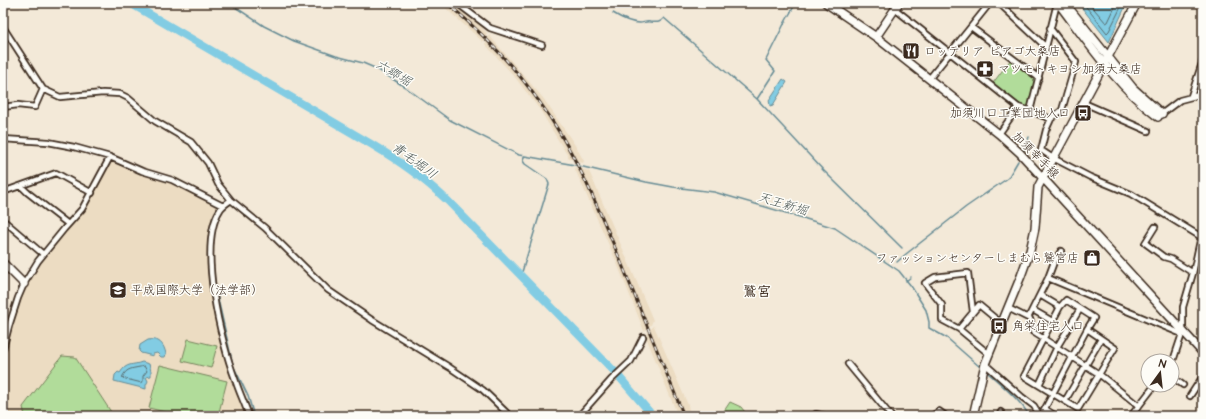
<svg xmlns="http://www.w3.org/2000/svg" width="1206" height="419" font-family="'Architects Daughter','Klee One',sans-serif">
  <style>
    .built { fill: #ecdcc2 }
    .green { fill: #b1dc9a; stroke: #76835c }
    .water { fill: #82cce3; stroke: #668b94 }
    .lines { fill: none; stroke-linecap: round; stroke-linejoin: round }
    .shore { stroke: #576b6d; stroke-width: 1 }
    .stream { stroke: #668b94; stroke-width: 1.5 }
    .river { stroke: #82cce3; stroke-width: 8 }
    .street-casing { stroke: #3b2a1e; stroke-width: 8 }
    .secondary-casing { stroke: #3b2a1e; stroke-width: 10 }
    .street { stroke: #fdfcf7; stroke-width: 4.5 }
    .secondary { stroke: #fdfcf7; stroke-width: 7 }
    .rail-casing { stroke: #3b2a1e; stroke-width: 3 }
    .rail { stroke: #fdfcf7; stroke-width: 1.5; stroke-dasharray: 4.5; stroke-linecap: butt }
    .labels { text-anchor: middle; stroke-width: 3; stroke-linejoin: round; paint-order: stroke }
    .poi-label { font-size: 12px; fill: #3b2a1e; stroke: #fdfcf7; text-anchor: start }
    .street-label { font-size: 12px; fill: #3b2a1e; stroke: #fdfcf7 }
    .water-label { font-size: 13px; font-style: italic; fill: #505b59; stroke: #fdfcf7 }
    .quarter-label { font-size: 14px; font-weight: bold; fill: #3b2a1e; stroke: #fdfcf7 }
  </style>
  <rect width="100%" height="100%" fill="#f3e9d8"/>
  <filter id="ink" filterUnits="userSpaceOnUse"><feTurbulence type="fractalNoise" baseFrequency=".025" numOctaves="2"/><feDisplacementMap in="SourceGraphic" scale="8" xChannelSelector="R" yChannelSelector="G"/><feConvolveMatrix kernelMatrix="1 2 1 2 8 2 1 2 1" color-interpolation-filters="sRGB"/></filter>
  <g filter="url(#ink)">
    <path class="built" d="M440 3H454L485 27 483 29 487 33 483 42Z
      M489 35 543 98 575 145 584 161 583 163 575 161 572 158H569L540 110 514 76 485 44Z
      M111 159 169 181 219 206 212 224 208 245 209 272 212 298 234 383 247 416H3V369L6 350 17 308 29 281 40 262 66 230 83 213 100 182Z
      M574 167 589 171 627 259 653 320 651 325 644 331 616 261Z
      M654 326 688 405 690 416H678L646 337 647 332Z"/>
    <path class="green" d="M1011 59 1034 77 1036 80 1028 108 1021 105 993 83Z
      M188 339 217 346 211 368 182 361Z
      M62 356 75 357 111 412 109 416H25L23 407Z
      M160 365 227 381 218 416H181L149 408Z
      M730 402 741 407 748 416H723L722 414Z"/>
    <path class="water" d="M1078 3H1127L1109 42Z
      M783 79 787 82 773 105 770 106 769 100Z
      M148 340C159 338 164 344 166 354L165 357H161L157 353 153 354V356L141 353 139 351 140 345Z
      M142 362 149 364 151 371V376L146 377 148 381 146 385V389L114 381 115 375 118 372 120 373C127 362 132 366 142 362Z"/>
    <g class="lines">
      <path class="shore" d="M1083 3 1107 33 1109 31 1123 3
        M1089 3 1106 23 1108 22 1117 3
        M144 366 147 371 143 376V381L142 383 122 378C126 367 134 369 144 366Z"/>
      <path class="stream" d="M229 3 264 26 294 41 336 56 363 63 377 69 405 87 450 120 519 155 575 165 646 182 673 187 714 192 803 218 835 228 899 271 911 286 926 310 929 322V328L947 338 980 367
        M796 3 784 24 766 60 775 71 757 99 824 171 902 248
        M613 13C621 18 630 23 640 23 643 23 647 21 650 22 656 22 659 24 664 18L757 99
        M1024 150 1029 137
        M897 262 906 254 966 207 1008 178 1018 161
        M520 275 522 272 549 184 547 179 525 164 523 161 524 157
        M906 281 911 277
        M215 286 233 365 248 396 254 416
        M987 372C998 382 1023 402 1029 416"/>
      <path class="river" d="M130 3 371 144C401 162 422 177 448 201L615 372 653 416"/>
      <g class="street-casing">
        <path id="street" d="M457 3 490 28 542 45
          M999 3 1046 47
          M895 9 1018 107 1030 111 1056 7 1058 3
          M3 27 43 89 60 97 103 93 120 94 128 98 155 121 191 142 208 163 218 184 231 200 265 228 328 290 372 320 449 367 483 390 510 416
          M971 27 1039 78
          M1050 28 1076 62 1062 110 1051 119 1046 130 1041 150 1053 158 1090 177 1131 194 1203 238
          M929 79 990 3
          M1191 96 1203 60
          M1084 103 1148 131
          M3 107 18 105 35 107 43 89
          M1030 111 1051 119
          M1160 115 1180 100 1203 94
          M999 134 1018 107
          M3 139 48 142 74 147 110 157 142 171 172 180 223 206
          M21 186 27 192 68 224
          M3 192 56 173 92 193
          M231 200C227 203 222 206 220 210 197 245 221 342 235 379 239 392 245 404 249 416
          M3 220 43 254
          M1155 227 1145 243 1164 257 1171 259 1193 273
          M1048 278 1182 334
          M1040 295 1060 307
          M1066 300 1094 318 1087 329 1115 348 1078 409 1024 376 1060 307Z
          M1008 308 1030 319 1033 332 1099 374 1139 406
          M1033 310 1052 321
          M1028 318 1048 278 1054 262 1061 251
          M959 329 942 320V305L925 283 935 277 968 273 973 312
          M3 349 9 326 18 298 24 284 38 261 64 229 82 209 110 157
          M989 354 959 329 979 305 1002 324
          M848 364 891 416
          M985 364 1022 397 1034 406 1040 416
          M1172 364 1183 331V307L1193 273 1201 236
          M1172 377 1183 385
          M1039 385 1057 347 1080 309
          M1190 396 1203 376
          M1065 401 1101 339
          M1045 409 1056 416
          M816 414 825 416
          M579 416 611 380 631 361 643 337
          M932 416 939 411 946 416
          M999 416 1001 412
          M1041 416 1087 329
          M1131 416 1155 385"/>
      </g>
      <g class="secondary-casing">
        <path id="secondary" d="M826 3 876 37 999 134 1020 153 1203 353
          M1058 3C1089 44 1116 85 1158 117
          M1065 3 1133 88 1162 114
          M876 37 899 3
          M3 263 24 284
          M973 416 985 364 1021 276 1030 251 1035 228 1038 187 1137 3"/>
      </g>
      <use href="#street" class="street"/>
      <use href="#secondary" class="secondary"/>
      <g class="rail-casing">
        <path id="rail" d="M447 3C481 32 512 63 538 100 572 146 594 198 616 250 639 305 661 361 684 416"/>
      </g>
      <use href="#rail" class="rail"/>
    </g>
  </g>
  <defs>
    <g id="restaurant-square" transform="scale(0.9)"><rect x="-9" y="-9" width="18" height="18" rx="4" fill="#3b2a1e" stroke="#fdfcf7"/><path d="M-5-6h1v4h1v-4h1v4h1v-4h1v5L-1.5 .5V6h-2V.5L-5-1ZM5-6V6H3V1.5H1.5Q1.5-4 5-6Z" fill="#fff"/></g>
    <g id="pharmacy-square" transform="scale(0.9)"><rect x="-9" y="-9" width="18" height="18" rx="4" fill="#3b2a1e" stroke="#fdfcf7"/><path d="M-2-6h4v4h4v4h-4v4h-4v-4h-4v-4h4Z" fill="#fff"/></g>
    <g id="bus-square" transform="scale(0.9)"><rect x="-9" y="-9" width="18" height="18" rx="4" fill="#3b2a1e" stroke="#fdfcf7"/><path d="M-5-6H5V4H4V6H2V4H-2V6H-4V4H-5ZM-3.5-4V0h7V-4ZM-3.5 1.2v1.5H-2V1.2ZM2 1.2v1.5H3.5V1.2Z" fill="#fff"/></g>
    <g id="shop-square" transform="scale(0.9)"><rect x="-9" y="-9" width="18" height="18" rx="4" fill="#3b2a1e" stroke="#fdfcf7"/><path d="M-5-2.5h2.3a2.7 3.5 0 0 1 5.4 0H5L5.5 6h-11ZM-1.5-2.5h3a1.5 2.3 0 0 0-3 0Z" fill="#fff"/></g>
    <g id="university-square" transform="scale(0.9)"><rect x="-9" y="-9" width="18" height="18" rx="4" fill="#3b2a1e" stroke="#fdfcf7"/><path d="M0-5L7-2L0 1L-7-2ZM-4 1L0 2.5L4 1V4Q0 6-4 4Z" fill="#fff"/></g>
  </defs>
  <g fill-rule="evenodd">
    <use href="#restaurant-square" x="911" y="51"/>
    <use href="#pharmacy-square" x="985" y="69"/>
    <use href="#bus-square" x="1083" y="113"/>
    <use href="#shop-square" x="1092" y="258"/>
    <use href="#university-square" x="118" y="290"/>
    <use href="#bus-square" x="999" y="326"/>
  </g>
  <g class="labels">
    <g class="poi-label">
      <text x="924" y="55">ロッテリア ピアゴ大桑店</text>
      <text x="998" y="73">マツモトキヨシ加須大桑店</text>
      <text x="1070" y="117" text-anchor="end">加須川口工業団地入口</text>
      <text x="1079" y="262" text-anchor="end">ファッションセンターしまむら鷲宮店</text>
      <text x="131" y="294">平成国際大学（法学部）</text>
      <text x="1012" y="330">角栄住宅入口</text>
    </g>
    <g class="street-label">
      <text transform="translate(1036 155) rotate(45)" y="4">加須幸手線</text>
    </g>
    <g class="water-label">
      <text transform="translate(394 72) rotate(31)" y="5">六郷堀</text>
      <text transform="translate(415 160) rotate(36)" y="5">青毛堀川</text>
      <text transform="translate(783 203) rotate(17)" y="5">天王新堀</text>
    </g>
    <g class="quarter-label">
      <text x="757" y="296">鷲宮</text>
    </g>
  </g>
  <rect width="1206" height="419" fill="none" stroke="#fdfcf7" stroke-width="16"/>
  <rect x="8" y="8" width="1190" height="403" fill="none" stroke="#3b2a1e" stroke-width="1.5" filter="url(#ink)"/>
  <g transform="translate(1160 373) rotate(15)"><circle r="19" fill="#fdfcf7" stroke="#afa8a0"/>
  <path d="M0-3L7 15L0 10L-7 15Z" fill="#3b2a1e"/>
  <text y="-6" font-size="11" font-weight="bold" text-anchor="middle" fill="#3b2a1e">N</text>
  </g>
</svg>
